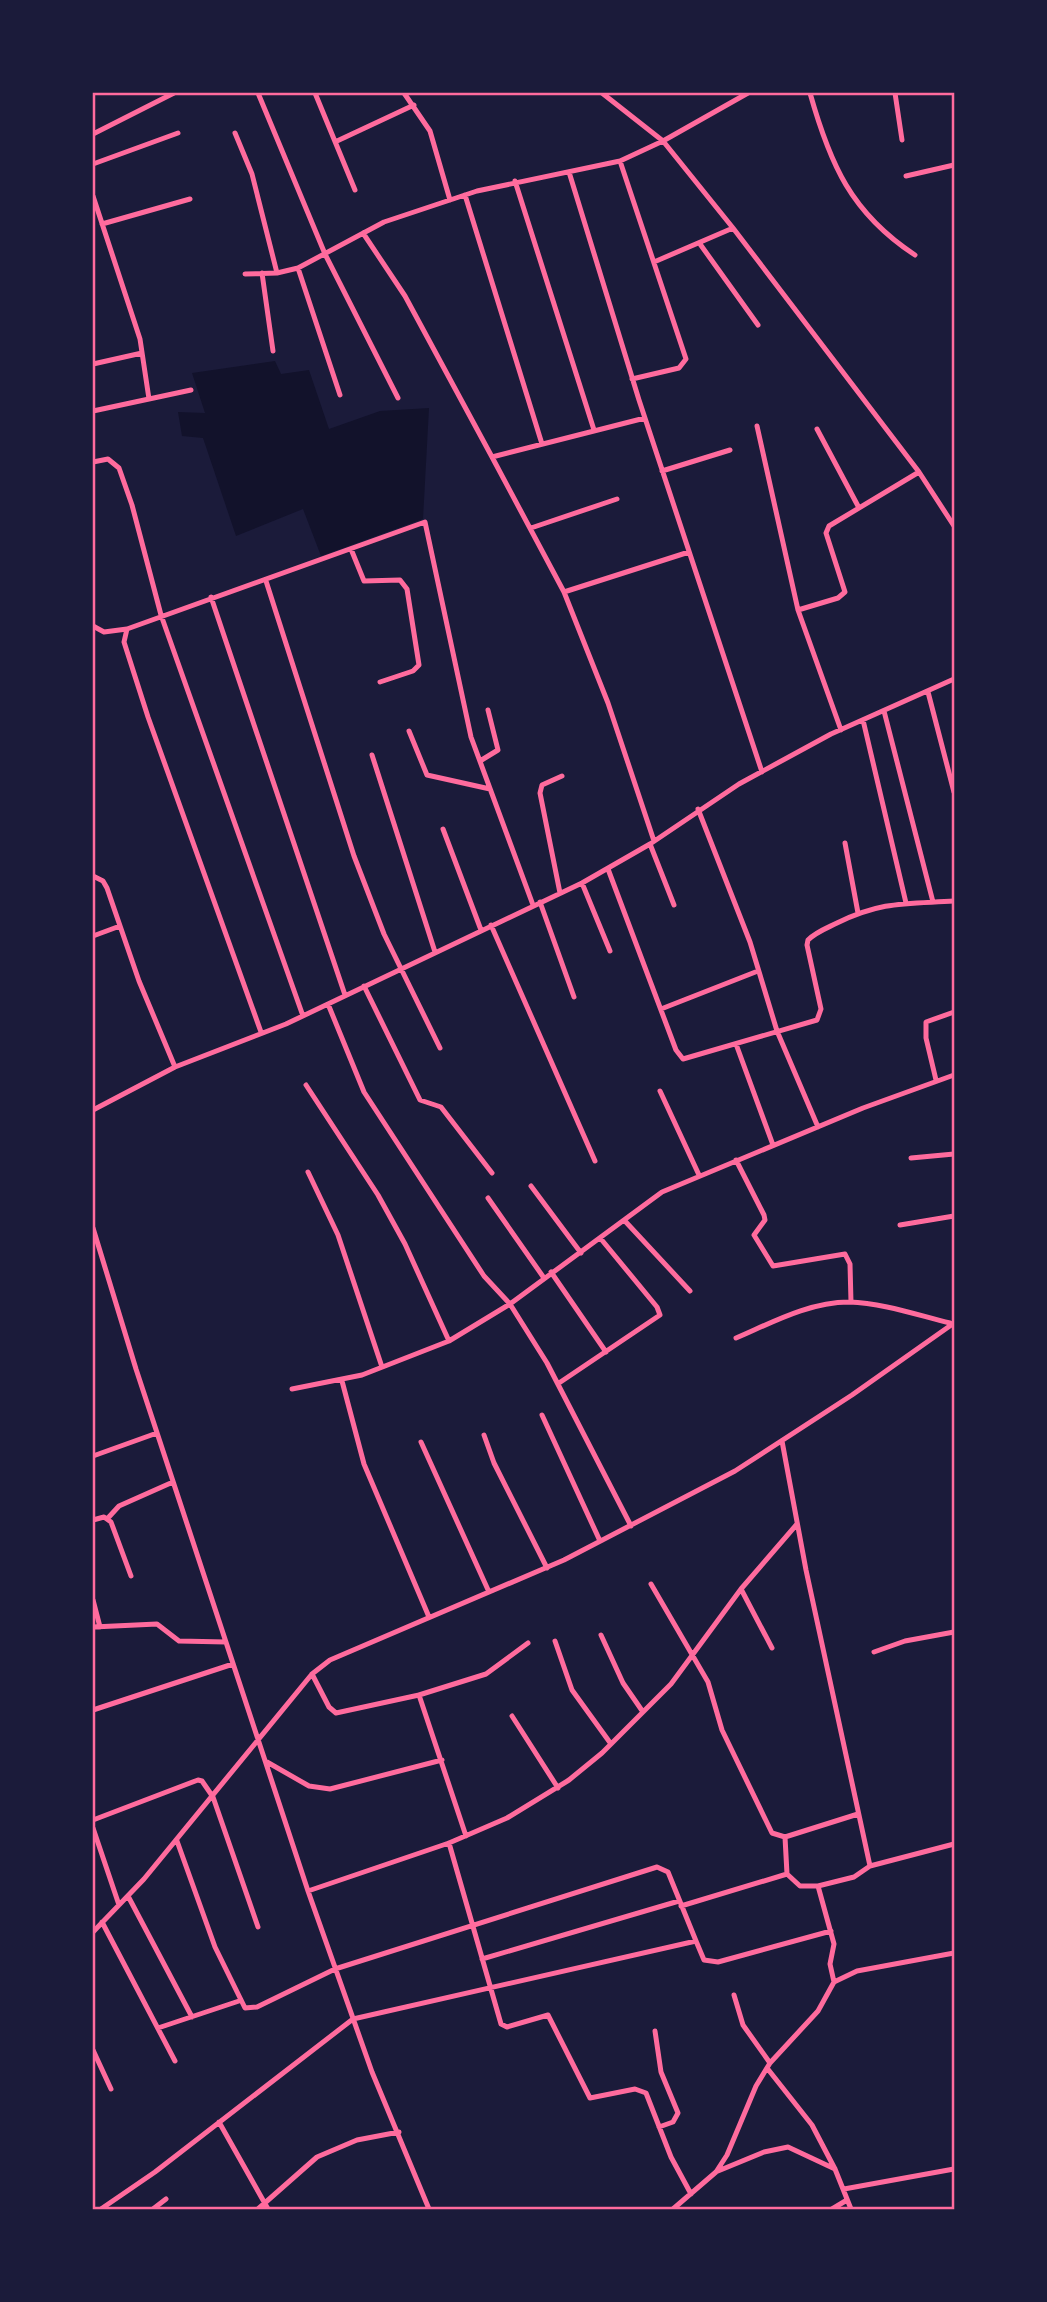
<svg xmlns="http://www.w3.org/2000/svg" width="1047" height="2302" font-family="Karla,sans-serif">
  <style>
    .water { fill: #12122b }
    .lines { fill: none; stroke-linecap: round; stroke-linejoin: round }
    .minor { stroke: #ff6b9d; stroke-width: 5 }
    .neatline { fill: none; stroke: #ff6b9d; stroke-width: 2.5 }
  </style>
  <rect width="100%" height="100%" fill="#1b1b3a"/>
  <path class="water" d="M275 361 281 374 309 370 329 429 380 411 429 408 423 519 321 556 303 509 236 536 203 438 182 436 178 412 205 413 192 373Z"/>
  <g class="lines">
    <path class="minor" d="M258 93 325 254 398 398
      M315 93 355 190
      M404 93 430 131 450 200
      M602 93 663 141 733 228 919 472 954 526
      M810 93C830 164 851 213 915 255
      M895 93 902 140
      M235 133 252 174 277 273
      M93 134 174 93
      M337 141 414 105
      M620 161 686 359 679 368 632 379
      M93 164 178 133
      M569 172 639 400 762 772
      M906 176 954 165
      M515 181 594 430
      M465 195 542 444
      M93 196 140 339 149 399
      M102 224 190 199
      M363 233 405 296 492 457 645 418
      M700 244 758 325
      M654 262 733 228
      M298 268 340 395
      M262 273 273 351
      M245 274 277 273 298 268 384 222 477 191 620 161 663 141 748 93
      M93 364 142 353
      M93 411 191 390
      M757 426 798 610 841 730
      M817 429 858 506
      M492 457 564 592 608 703 654 841
      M93 462 108 459 119 468 132 505 161 615 303 1016
      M662 471 730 450
      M531 528 617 499
      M351 549 364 581 400 580 407 589 419 665 413 671 380 682
      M266 581 354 856 384 934 440 1048
      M564 592 689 552
      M211 597 345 995
      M798 610 838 598 845 592 826 533 829 526 919 472
      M93 626 104 632 127 629
      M928 692 954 792
      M884 711 933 902
      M863 720 906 903
      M409 731 427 775 490 789
      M372 755 435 952
      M480 761 498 750 488 710
      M698 809 750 942 777 1031 818 1127
      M443 829 481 930
      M845 843 858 913
      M650 844 674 905
      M608 869 676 1050 683 1059 817 1020 821 1009 807 945 808 940C816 932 827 928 837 923 882 901 906 904 954 901
      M93 876 103 881 107 888 139 981 175 1067
      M582 883 610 951
      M560 893 540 793 542 785 562 776
      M540 902 574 997
      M491 925 595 1161
      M93 936 120 926
      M364 986 420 1100 441 1107 492 1173
      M328 1004 364 1092 484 1276 510 1304 547 1363 631 1526
      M661 1009 758 971
      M261 1032 148 717 124 642 127 629 425 522 471 737 533 905
      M736 1044 773 1145
      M936 1080 926 1038V1022L954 1012
      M306 1085 378 1195 405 1244 449 1341
      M660 1091 699 1175
      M93 1110 175 1067 286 1024 582 883 650 844 739 784 831 734 954 679
      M911 1158 954 1154
      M736 1160 764 1215 765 1220 754 1235 773 1266 845 1254 850 1264 851 1302
      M308 1172 338 1235 382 1367
      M531 1186 581 1253
      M488 1198 544 1278
      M624 1220 690 1291
      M900 1225 954 1216
      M93 1228 136 1369 308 1891 372 2072 429 2209
      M551 1272 606 1352
      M736 1338C771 1323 809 1302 849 1302 883 1303 917 1315 950 1323
      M342 1381 364 1464 429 1617
      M559 1383 660 1315 657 1307 601 1239
      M292 1389 362 1375 449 1341 510 1304 662 1192 863 1108 954 1075
      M542 1415 600 1541
      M484 1435 494 1463 547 1568
      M782 1441 806 1570 870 1866 954 1844
      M421 1442 489 1592
      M93 1456 157 1433
      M108 1518 119 1506 173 1482
      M93 1520 104 1517 111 1522 131 1576
      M651 1584 708 1682 722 1730 772 1833 785 1837 858 1814
      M741 1589 772 1648
      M93 1600 100 1627
      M93 1627 157 1624 179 1641 226 1642
      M601 1635 623 1683 643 1712
      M555 1641 572 1690 611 1744
      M874 1652 905 1641 954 1632
      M312 1674 329 1707 336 1713 419 1695 466 1836
      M419 1695 486 1674 528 1643
      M93 1710 233 1664
      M512 1716 558 1788
      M267 1762 309 1786 330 1789 442 1760
      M93 1820 198 1780 202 1781 213 1797 258 1927
      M93 1828 119 1905
      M785 1837 787 1874 800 1886H818
      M177 1841 215 1947 245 2008 257 2007 335 1969 657 1867 668 1872 696 1941
      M449 1843 501 2024 507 2027 548 2015 590 2098 635 2089 646 2093 671 2157 691 2194
      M308 1891 449 1843 507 1818 569 1780 602 1753 671 1684 741 1589 797 1524
      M128 1896 192 2017
      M681 1906 787 1874
      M102 1922 175 2061
      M93 1932 144 1879 312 1674 330 1660 564 1560 735 1471 852 1395 954 1323
      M482 1959 679 1901
      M834 1982 830 1964 834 1944 818 1886 854 1877 870 1866
      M734 1995 743 2025 770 2063
      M158 2028 239 2001
      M655 2031 661 2072 678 2113 673 2122 659 2127
      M93 2050 111 2089
      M767 2068 812 2125 835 2169 851 2209
      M219 2122 268 2209
      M718 2171 764 2152 788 2147 835 2169
      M844 2189 954 2169
      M101 2209 155 2172 353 2019 696 1941 704 1960 718 1962 831 1931
      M153 2209 166 2199
      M258 2209 317 2157 357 2140 399 2132
      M673 2209 716 2172 727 2155 756 2086 770 2063 818 2011 834 1982 857 1971 954 1953
      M832 2209 847 2200"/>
  </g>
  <rect width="1047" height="2302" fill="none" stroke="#1b1b3a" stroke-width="189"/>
  <rect x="94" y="94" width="859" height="2114" class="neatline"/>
</svg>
